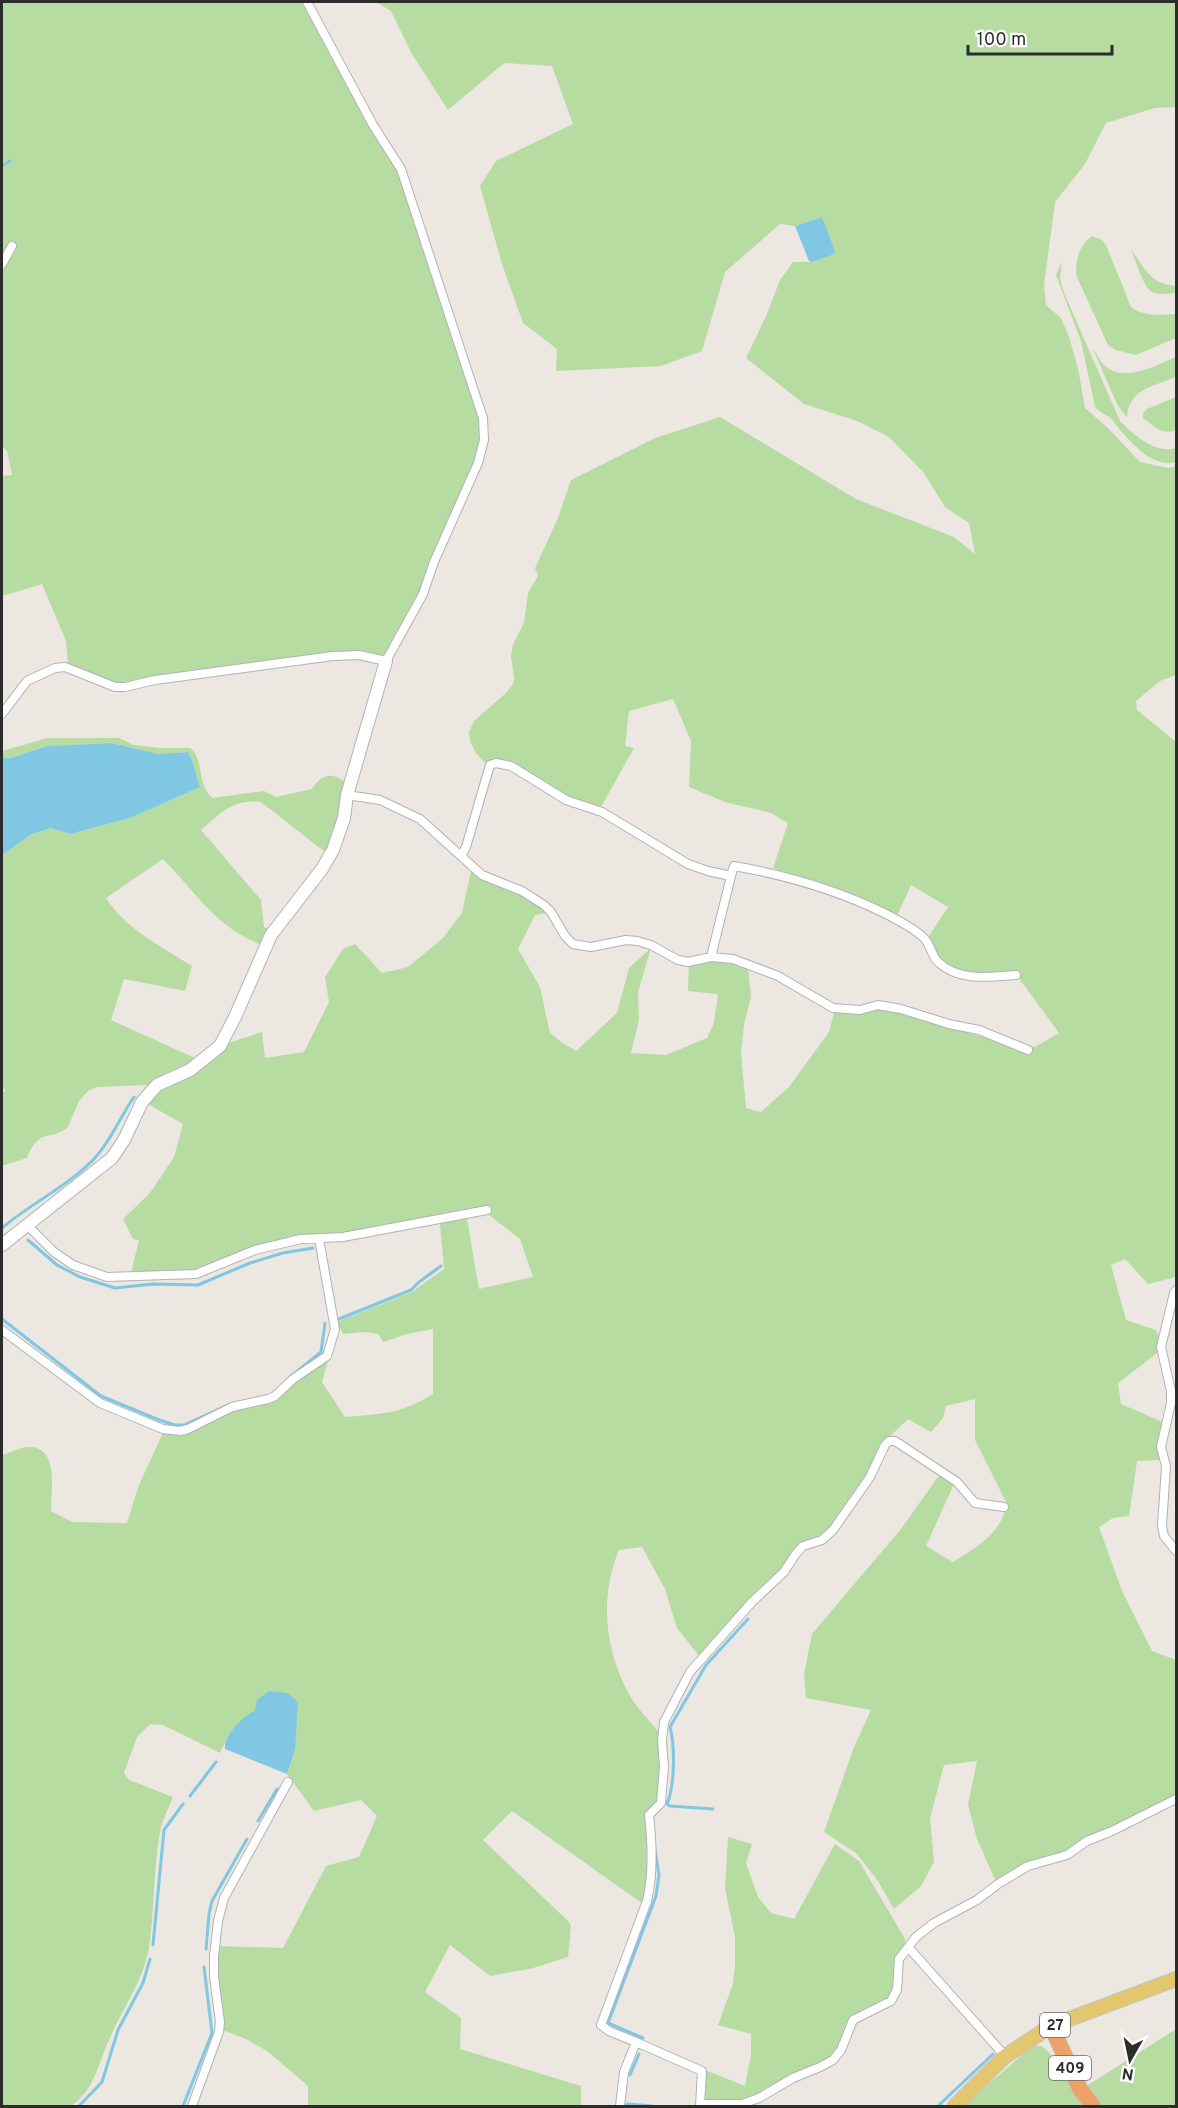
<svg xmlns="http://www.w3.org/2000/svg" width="1178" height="2108" font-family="Overpass,sans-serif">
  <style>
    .green { fill: #b6dca2 }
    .water { fill: #7fc7e2 }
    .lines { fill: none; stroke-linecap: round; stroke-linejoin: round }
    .stream { stroke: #7fc7e2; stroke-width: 3 }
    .street-casing { stroke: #b0b2ba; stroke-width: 10 }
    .secondary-casing { stroke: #b0b2ba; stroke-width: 14 }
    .primary-casing { stroke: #c4c4c4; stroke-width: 16 }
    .highway-casing { stroke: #c4c4c4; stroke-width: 17 }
    .street { stroke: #fff; stroke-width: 8 }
    .secondary { stroke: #fff; stroke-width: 12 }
    .primary { stroke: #e2c76f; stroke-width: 14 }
    .highway { stroke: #eda26a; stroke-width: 15 }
    .labels { text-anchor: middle; stroke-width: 6; stroke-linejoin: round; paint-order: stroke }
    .shield { fill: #fff; stroke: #6b6b6b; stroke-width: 1.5 }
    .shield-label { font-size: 15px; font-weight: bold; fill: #2c2c2c }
  </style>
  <rect width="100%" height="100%" fill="#ece7e0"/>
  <path class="green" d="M2 2H304L400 172 480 415 482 429 478 456 419 598 385 656 352 652 124 684 113 683 68 664 66 641 42 584 2 596V476L12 475 7 451 2 446Z
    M376 2H1176V107L1155 108 1106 123 1085 164 1055 202 1044 285 1046 305 1061 318 1069 337 1078 368 1085 408 1109 429 1140 462 1168 468 1176 466V675L1160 681 1136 701 1137 710 1176 742V1277L1148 1284 1125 1259 1111 1265 1126 1320 1156 1330 1160 1339V1351L1118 1383 1121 1404 1163 1422 1161 1460 1137 1461 1129 1516 1113 1518 1099 1527 1122 1591 1152 1651 1176 1660V1795L1065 1852 996 1882 977 1839 968 1805 977 1761 944 1765 930 1818 934 1862 921 1886 894 1909 878 1881 857 1854 824 1832 854 1747 871 1710 806 1698 804 1674 812 1634 901 1529 940 1474 954 1484 926 1546 953 1562C977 1547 1000 1535 1007 1504L975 1440V1399L946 1406 943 1418 931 1432 908 1419 884 1442 867 1479 831 1528 821 1536 801 1544 784 1568 700 1657 677 1628 665 1589 642 1547 619 1550C599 1597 605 1650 629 1694 637 1709 651 1722 661 1735L659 1800 646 1813 647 1883 643 1904 512 1811 483 1840 568 1921 571 1926 568 1957 533 1968 490 1976 450 1945 425 1992 461 2018 460 2049 581 2086V2106H308V2086L267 2051 246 2039 222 2030 216 1962 217 1946 283 1948 326 1866 359 1857 377 1816 361 1800 314 1811 287 1774 295 1750 255 1710C239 1719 228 1736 220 1753L163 1725 150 1724 137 1737 124 1773 129 1780 173 1797C169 1807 164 1817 161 1827 153 1866 155 1907 149 1947 144 1980 122 2009 109 2040 98 2064 94 2091 71 2106H2V1455C10 1453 20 1447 29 1447 59 1446 51 1491 51 1511L72 1522 127 1523 139 1485 163 1433H186L235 1409 263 1404 329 1357 322 1382 345 1417C380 1414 402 1414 433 1394V1329L407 1334 383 1342 379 1334 364 1332 343 1334 337 1322 412 1292 444 1269 440 1223 467 1219 479 1289 533 1277 520 1239 489 1215V1209L337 1234 299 1236 255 1246 206 1267 193 1270 131 1273 139 1240 133 1239 123 1219 150 1193 174 1157 183 1124 146 1103 158 1092 228 1043 262 1032 265 1058 304 1052 329 1002 325 977 343 949 355 944 382 973 408 967 443 938 462 913 471 871 521 894 548 913 535 915 518 949 540 987 550 1033 561 1042 576 1051 617 1013 629 968 651 948 638 992 639 1020 631 1053 666 1055 707 1038 714 1023 718 994 688 991 689 965 718 959 748 967 751 997 744 1024 741 1053 746 1108 761 1112 789 1087 829 1032 835 1010H888L979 1036 1035 1047 1059 1033 1018 977 1017 971C992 974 960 979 939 959 934 954 931 945 927 939L948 907 911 885 896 918 853 895 773 868 788 823 771 813 725 802 689 787 691 741 673 699 629 711 625 746 634 748 601 807 598 808 565 797 519 768 484 762 476 753 470 741 469 732 474 721 506 693 513 684 514 678 511 656 513 644 524 623 528 593 538 576 535 568 558 518 571 480 655 438 720 417 856 499 954 537 975 554 969 523 945 507 924 473 889 437 857 421 804 404 746 358 767 314 780 280 793 262H812L822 217 795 226 780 224 725 272 702 351 661 366 556 371 557 349 523 323 502 264 480 186 496 161 573 124 552 66 504 63 448 110 412 54 391 11Z
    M1092 236 1102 240 1106 245 1131 307C1145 317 1160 315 1176 314V338L1136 355 1116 350 1108 345 1076 275C1076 260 1079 245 1092 236Z
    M1131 249C1144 268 1150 284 1176 286V293C1170 293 1158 296 1152 292 1143 287 1135 259 1131 249Z
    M1062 262 1060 279 1064 293 1120 421C1135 436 1155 454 1176 448V462C1155 468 1135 447 1122 432 1118 428 1114 421 1110 418 1104 413 1100 413 1095 407L1081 341 1056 275Z
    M1093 349C1097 354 1100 361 1104 365 1123 384 1157 365 1176 357V377C1154 386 1128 389 1127 418L1117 404Z
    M1176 397V430C1162 436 1154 426 1143 418V413L1147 409Z
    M47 738H119L134 745 159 748H190C205 759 196 785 213 798L264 791 276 797 312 789C323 772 332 773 348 783L332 840 325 852 261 802C232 799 221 813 201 830L261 900 264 927 269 929 262 945C215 927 196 892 163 859L106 898C126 929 162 947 192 966L185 991 124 979 111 1020 197 1059 150 1085 97 1087 89 1090 79 1101 68 1127C50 1142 40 1126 27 1158L2 1166V1095L5 1090 2 1087V855L32 834 51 828 70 834 130 818 200 787 192 760 188 752 158 754 112 743 47 746 11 758H2V751Z
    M728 1837 752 1844 746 1863 758 1897 771 1913 794 1919 835 1844 859 1861 905 1939C905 1958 898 1983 889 2000L861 2010 854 2016 846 2027 835 2054 829 2060 806 2068 757 2096 734 2103 703 2100 705 2070 745 2086 751 2055V2034L718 2025 733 1984 735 1965V1937L725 1889Z
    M1176 2029V2106H964L1032 2046H1042L1085 2087Z"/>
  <path class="water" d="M822 217 835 251 834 254 812 262 809 261 795 226Z
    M112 743 158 754 188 752 192 760 200 787 130 818 70 834 51 828 32 834 2 855V758H11L47 746Z
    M269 1691 287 1693 298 1702 295 1750 287 1774 225 1749C224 1734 243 1717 255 1710L257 1700Z"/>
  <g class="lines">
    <path class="stream" d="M2 166 10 161
      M2 1228C30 1204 68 1186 94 1159 111 1141 120 1117 134 1097
      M28 1240 57 1265 80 1277 115 1288 153 1284 198 1285 250 1263 283 1253 313 1248
      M2 1319 101 1396 159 1420 175 1425H184L230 1404
      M339 1319 411 1290 419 1282 441 1266
      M289 1378 321 1352 325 1323
      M190 1796 216 1762
      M713 1809 670 1806 667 1804C675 1785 675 1746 670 1727L706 1665 748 1619
      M258 1821 277 1789
      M153 1945 164 1830 183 1804
      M206 1949 209 1914 212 1901 247 1839
      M643 2038 608 2023 656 1896 659 1875 655 1850
      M630 2075 639 2054
      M79 2106 102 2082 118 2030 143 1983 150 1959
      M183 2106 212 2033 204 1967
      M626 2106 627 2104 652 2106
      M938 2106 993 2054"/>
    <g class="street-casing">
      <path id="street" d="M2 264 12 246
        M2 714 27 681 55 668 65 667 115 687H125L155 680 333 656 359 655 386 661 423 594 434 562 478 463 484 440 483 418 401 169 373 125 307 2
        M347 795 380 800 420 819 482 875 522 891 544 905 551 912 565 936 573 944 591 947 626 940 637 941 651 945 678 960 688 962 711 957 733 959 778 976 833 1008 860 1010 878 1005 901 1009 949 1024 979 1030 1028 1050
        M461 856 466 847 490 765 496 763 511 766 566 800 602 812 688 864 708 871 731 876 711 957
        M731 876 734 866C785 875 837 890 884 913 896 919 913 928 923 937 930 943 931 954 937 961 958 982 990 977 1016 975
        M28 1226 54 1252 73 1265 107 1277 196 1274 255 1250 301 1239 343 1237 487 1210
        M1176 1290 1174 1293 1161 1347 1171 1391V1403L1161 1447 1166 1466 1162 1526 1164 1536 1176 1551
        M2 1330 100 1403 163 1429 180 1431 188 1429 232 1407 268 1399 275 1396 293 1379 327 1356 335 1329 319 1239
        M909 1948 1005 2056
        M636 2042 702 2071 700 2106
        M700 2104H742L759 2098 793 2078 820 2067 833 2060 841 2050 853 2020 891 2001 897 1990 899 1959 916 1937 934 1923 977 1900 998 1884 1028 1866 1067 1855 1087 1841 1112 1831 1176 1799
        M192 2106 219 2032 220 2022 214 1977V1956L218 1921 224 1898 288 1782
        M620 2106 624 2072 636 2042 609 2031 601 2025 647 1901C653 1876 652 1841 649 1815L661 1803 664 1766 662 1741 664 1722 690 1672 752 1602 784 1572 795 1555 803 1546 822 1540 833 1530 870 1477 885 1445 889 1441H895L957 1482 975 1503 1004 1507"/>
    </g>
    <g class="secondary-casing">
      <path id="secondary" d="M2 1245 112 1158 124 1140 142 1102 157 1085 190 1070 220 1046 235 1017 271 935 322 869 333 850 344 818 347 795 386 661"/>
    </g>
    <g class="primary-casing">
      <path id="primary" d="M955 2106 1004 2057 1051 2026 1176 1979"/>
    </g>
    <g class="highway-casing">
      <path id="highway" d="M1051 2026 1080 2089 1093 2106"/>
    </g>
    <use href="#street" class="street"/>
    <use href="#secondary" class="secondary"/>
    <use href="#primary" class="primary"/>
    <use href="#highway" class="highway"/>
  </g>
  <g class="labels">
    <g class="shield">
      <rect x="1040" y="2013" width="30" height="24" rx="4.5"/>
      <rect x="1049" y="2056" width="42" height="24" rx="4.5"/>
    </g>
    <g class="shield-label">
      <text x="1055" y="2030">27</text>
      <text x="1070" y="2073">409</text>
    </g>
  </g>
  <rect width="1178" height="2108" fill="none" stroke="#2c2c2c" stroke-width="6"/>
  <g transform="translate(1130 2060) rotate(189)" stroke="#ffffff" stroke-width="4.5" paint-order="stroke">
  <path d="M0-4.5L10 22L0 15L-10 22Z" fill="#2c2c2c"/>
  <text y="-9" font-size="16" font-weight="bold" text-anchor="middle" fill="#2c2c2c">N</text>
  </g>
  <path d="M968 45v9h144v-9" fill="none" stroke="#2c2c2c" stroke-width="3"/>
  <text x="977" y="45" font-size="18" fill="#2c2c2c" stroke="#ffffff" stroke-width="4.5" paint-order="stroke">100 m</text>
</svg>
